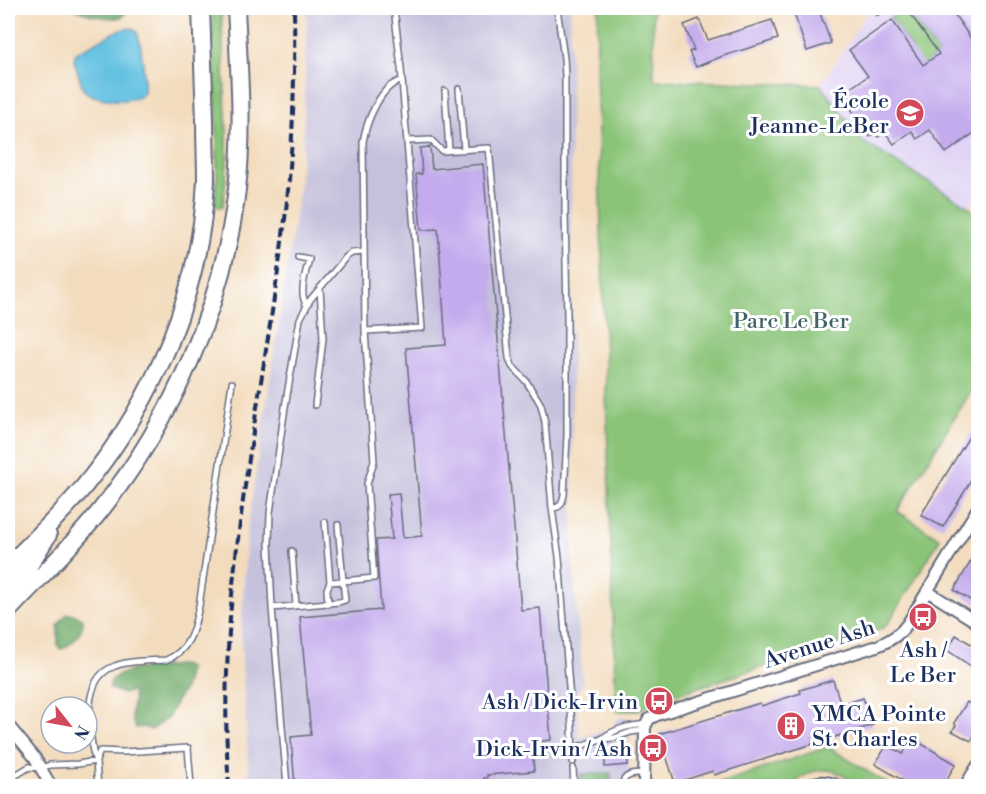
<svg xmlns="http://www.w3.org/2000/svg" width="986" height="794" font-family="'Libre Bodoni',serif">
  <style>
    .built { fill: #e1d4f4 }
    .industrial { fill: #c5c0db }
    .green { fill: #8ac478; stroke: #527a6b; stroke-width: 1.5 }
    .forest { fill: #6faa68; stroke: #456c63; stroke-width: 1.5 }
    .water { fill: #63c1e1; stroke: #3f78a0; stroke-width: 1.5 }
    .building { fill: #c4abed }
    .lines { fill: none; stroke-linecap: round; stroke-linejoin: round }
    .lane-casing { stroke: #676c7f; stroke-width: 8 }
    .street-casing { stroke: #676c7f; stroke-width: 14 }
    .primary-casing { stroke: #676c7f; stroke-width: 20 }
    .lane { stroke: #fff; stroke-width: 5 }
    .street { stroke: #fff; stroke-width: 10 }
    .primary { stroke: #fff; stroke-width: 16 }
    .rail { stroke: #1b2f5e; stroke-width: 4; stroke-dasharray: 9 4.5; stroke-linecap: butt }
    .labels { text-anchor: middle; stroke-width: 6; stroke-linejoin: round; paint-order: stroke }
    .poi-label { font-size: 22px; fill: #1b2f5e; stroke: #fff; text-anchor: end }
    .park-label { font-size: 22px; fill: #426367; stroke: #fff }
    .street-label { font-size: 22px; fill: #1b2f5e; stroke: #fff }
  </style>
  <rect width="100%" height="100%" fill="#fff"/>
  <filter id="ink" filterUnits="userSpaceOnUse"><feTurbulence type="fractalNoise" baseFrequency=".0167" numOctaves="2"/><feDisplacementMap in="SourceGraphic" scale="12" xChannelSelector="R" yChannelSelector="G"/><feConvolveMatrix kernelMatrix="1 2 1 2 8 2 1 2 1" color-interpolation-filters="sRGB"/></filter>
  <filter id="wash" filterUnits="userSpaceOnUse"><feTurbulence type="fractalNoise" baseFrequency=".008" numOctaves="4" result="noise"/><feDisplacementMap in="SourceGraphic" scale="24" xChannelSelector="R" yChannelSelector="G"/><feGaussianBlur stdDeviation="1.35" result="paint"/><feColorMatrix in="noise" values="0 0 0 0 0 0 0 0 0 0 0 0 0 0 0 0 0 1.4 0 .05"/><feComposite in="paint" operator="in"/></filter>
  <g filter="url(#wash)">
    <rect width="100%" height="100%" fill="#f3dcbd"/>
    <path class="built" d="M870 8H978V193L969 207 863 142 821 85Z"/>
    <path class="industrial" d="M307 8H570L573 562 583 683 576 693 579 738 616 727 615 720 623 717 632 720 629 730V786H250L243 679 241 633 247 530 298 197 303 145Z"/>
    <path class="green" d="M212 8H221L227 135V163L223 207 214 206 217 179V141Z
      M598 8H653L654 80 821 85 863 142 969 207 978 218V380L897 511 940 539 889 622 883 628 877 631 652 702 638 711H616L596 67Z
      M905 8H906L939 54 917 69 913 50 890 18Z
      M828 747 891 786C882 787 872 788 863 786 856 785 849 779 842 775 825 765 805 771 793 786H711Z"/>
    <path class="forest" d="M73 8H128C127 10 126 14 123 16 112 22 83 13 73 8Z
      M67 614H73L83 619C84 631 73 644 62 649L59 648C56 641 59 633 58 625Z
      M179 665 185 666 189 669 184 690 176 701 169 717 152 730 143 727 136 728C125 710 138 704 132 691L123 694 110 688C106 667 164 667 179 665Z
      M611 773V786H581V774Z"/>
    <path class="water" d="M131 28 136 30C142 42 145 79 144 93 133 105 93 101 83 89L74 60 75 55 79 51C96 44 114 29 131 28Z"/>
    <g id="blocks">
      <path class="building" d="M792 8H818L831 43 807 51Z
        M906 8H950L978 49V130L946 153 930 130 917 139 912 131 894 144 885 132 878 137 875 133 870 137 851 109 856 105 846 91 868 76 849 50 892 20 923 65 939 54Z
        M699 19 708 40 772 20 778 39 723 56 696 67 689 52 694 50 684 25Z
        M430 147 432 169 483 164 521 610 540 608 551 740 532 742 534 771 487 775V778H484V786H295L291 737 311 735 300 617 381 610 376 540 392 539 388 494 399 493 403 538 422 536 406 348 446 345 438 229 421 230 416 174H422L420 148Z
        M978 422V469L943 527 921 515Z
        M978 549V605L954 590Z
        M956 635 978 648V671L947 650Z
        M833 680 841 705 863 698 873 725 714 775 713 771 675 783 659 734 760 703 761 706 801 693 800 690Z
        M967 702 978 709V728L971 741 952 731 956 725 954 723Z
        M912 738 921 742 920 743 956 764 949 775 947 786H912L875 764 887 745 903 754Z
        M623 747 627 751 628 765 605 767V757H609V749Z"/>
    </g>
  </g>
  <g filter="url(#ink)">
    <use href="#blocks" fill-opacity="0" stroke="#676c7f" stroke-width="1.5"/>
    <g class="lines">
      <g class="lane-casing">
        <path id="lane" d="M394 8 401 68 422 328 365 331 363 142C366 123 381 83 402 81
          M877 12 883 8
          M459 89 464 149
          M445 91 449 150
          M407 141 431 140 442 151 489 148 509 358 512 366 526 381 537 398 541 405 545 422 552 508 559 557 572 726 573 762
          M298 257 309 259C306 272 298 295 307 305
          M315 405 323 339 320 288
          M552 508C561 508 562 503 564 495L567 436V315L565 213V76L564 58 557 8
          M325 522 330 582 343 581 338 525
          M292 551 296 606
          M328 604 327 589 330 582
          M272 608 339 602 345 600 343 581 374 578 367 484 374 461 365 331
          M603 738C616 728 629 726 646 724
          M572 749 601 739 614 738 631 732 645 730
          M96 761 100 751 123 752 188 748 191 786
          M573 768 574 786
          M8 780 29 767 41 768 50 765 78 764 96 761
          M98 786C97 779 97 771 96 763 95 757 92 751 92 745 88 720 84 676 115 666 130 660 150 661 166 660 190 651 194 629 199 606L232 383
          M287 786 272 608 269 544 270 513 285 407 300 319 310 300 346 257 352 253 364 252
          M622 786C623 774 634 774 643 774"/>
      </g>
      <g class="street-casing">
        <path id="street" d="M927 591 978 623
          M8 725 35 758 51 786
          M644 786 645 727 649 719 657 715 877 646C890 641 900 635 908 623L978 508
          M808 786C818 780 828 781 838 786
          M965 786 978 765"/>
      </g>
      <g class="primary-casing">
        <path id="primary" d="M8 566C34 540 62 514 86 484 155 399 201 291 206 180 206 161 205 141 205 121 204 83 202 45 201 8
          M8 589 27 569 48 535
          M8 611C39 578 72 546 100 511 172 421 224 304 237 189 244 129 239 68 236 8"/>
      </g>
      <use href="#lane" class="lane"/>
      <use href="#street" class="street"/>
      <use href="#primary" class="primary"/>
      <path class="rail" d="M229 786C215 603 258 423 282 242 293 164 295 86 294 8"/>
    </g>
  </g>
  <defs>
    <g id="school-disc" transform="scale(1.5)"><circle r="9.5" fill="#d1495b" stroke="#fff"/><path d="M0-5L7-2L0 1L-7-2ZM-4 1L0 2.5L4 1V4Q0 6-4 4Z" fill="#fff"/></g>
    <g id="bus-disc" transform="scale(1.5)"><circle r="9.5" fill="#d1495b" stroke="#fff"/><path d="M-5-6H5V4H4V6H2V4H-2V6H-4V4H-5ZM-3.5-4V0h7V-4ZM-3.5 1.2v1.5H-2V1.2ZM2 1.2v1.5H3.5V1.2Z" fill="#fff"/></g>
    <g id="building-disc" transform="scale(1.5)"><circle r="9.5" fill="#d1495b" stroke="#fff"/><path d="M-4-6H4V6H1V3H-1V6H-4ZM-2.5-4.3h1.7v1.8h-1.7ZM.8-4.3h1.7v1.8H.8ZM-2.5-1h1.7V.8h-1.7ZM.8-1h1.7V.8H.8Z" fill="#fff"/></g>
  </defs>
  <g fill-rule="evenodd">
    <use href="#school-disc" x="910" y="113"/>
    <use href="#bus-disc" x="923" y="617"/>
    <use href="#bus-disc" x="659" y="701"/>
    <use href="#building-disc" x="791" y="726"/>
    <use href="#bus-disc" x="653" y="748"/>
  </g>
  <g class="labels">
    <g class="poi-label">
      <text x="889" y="108">École<tspan x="889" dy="25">Jeanne-LeBer</tspan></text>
      <text x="923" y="657" text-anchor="middle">Ash /<tspan x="923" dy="25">Le Ber</tspan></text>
      <text x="638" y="709">Ash / Dick-Irvin</text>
      <text x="812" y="721" text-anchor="start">YMCA Pointe<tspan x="812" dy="25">St. Charles</tspan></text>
      <text x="632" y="756">Dick-Irvin / Ash</text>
    </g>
    <g class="park-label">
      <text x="791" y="328">Parc Le Ber</text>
    </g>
    <g class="street-label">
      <text transform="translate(819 643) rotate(-18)" y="8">Avenue Ash</text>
    </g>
  </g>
  <rect width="986" height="794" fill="none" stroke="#fff" stroke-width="30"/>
  <g transform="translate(69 725) rotate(121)"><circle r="28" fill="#ffffff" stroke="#a4acbf" stroke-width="1.5"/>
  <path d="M0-4.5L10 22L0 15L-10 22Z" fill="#d1495b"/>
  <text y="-9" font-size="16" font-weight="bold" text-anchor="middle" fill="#1b2f5e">N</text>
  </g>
</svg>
